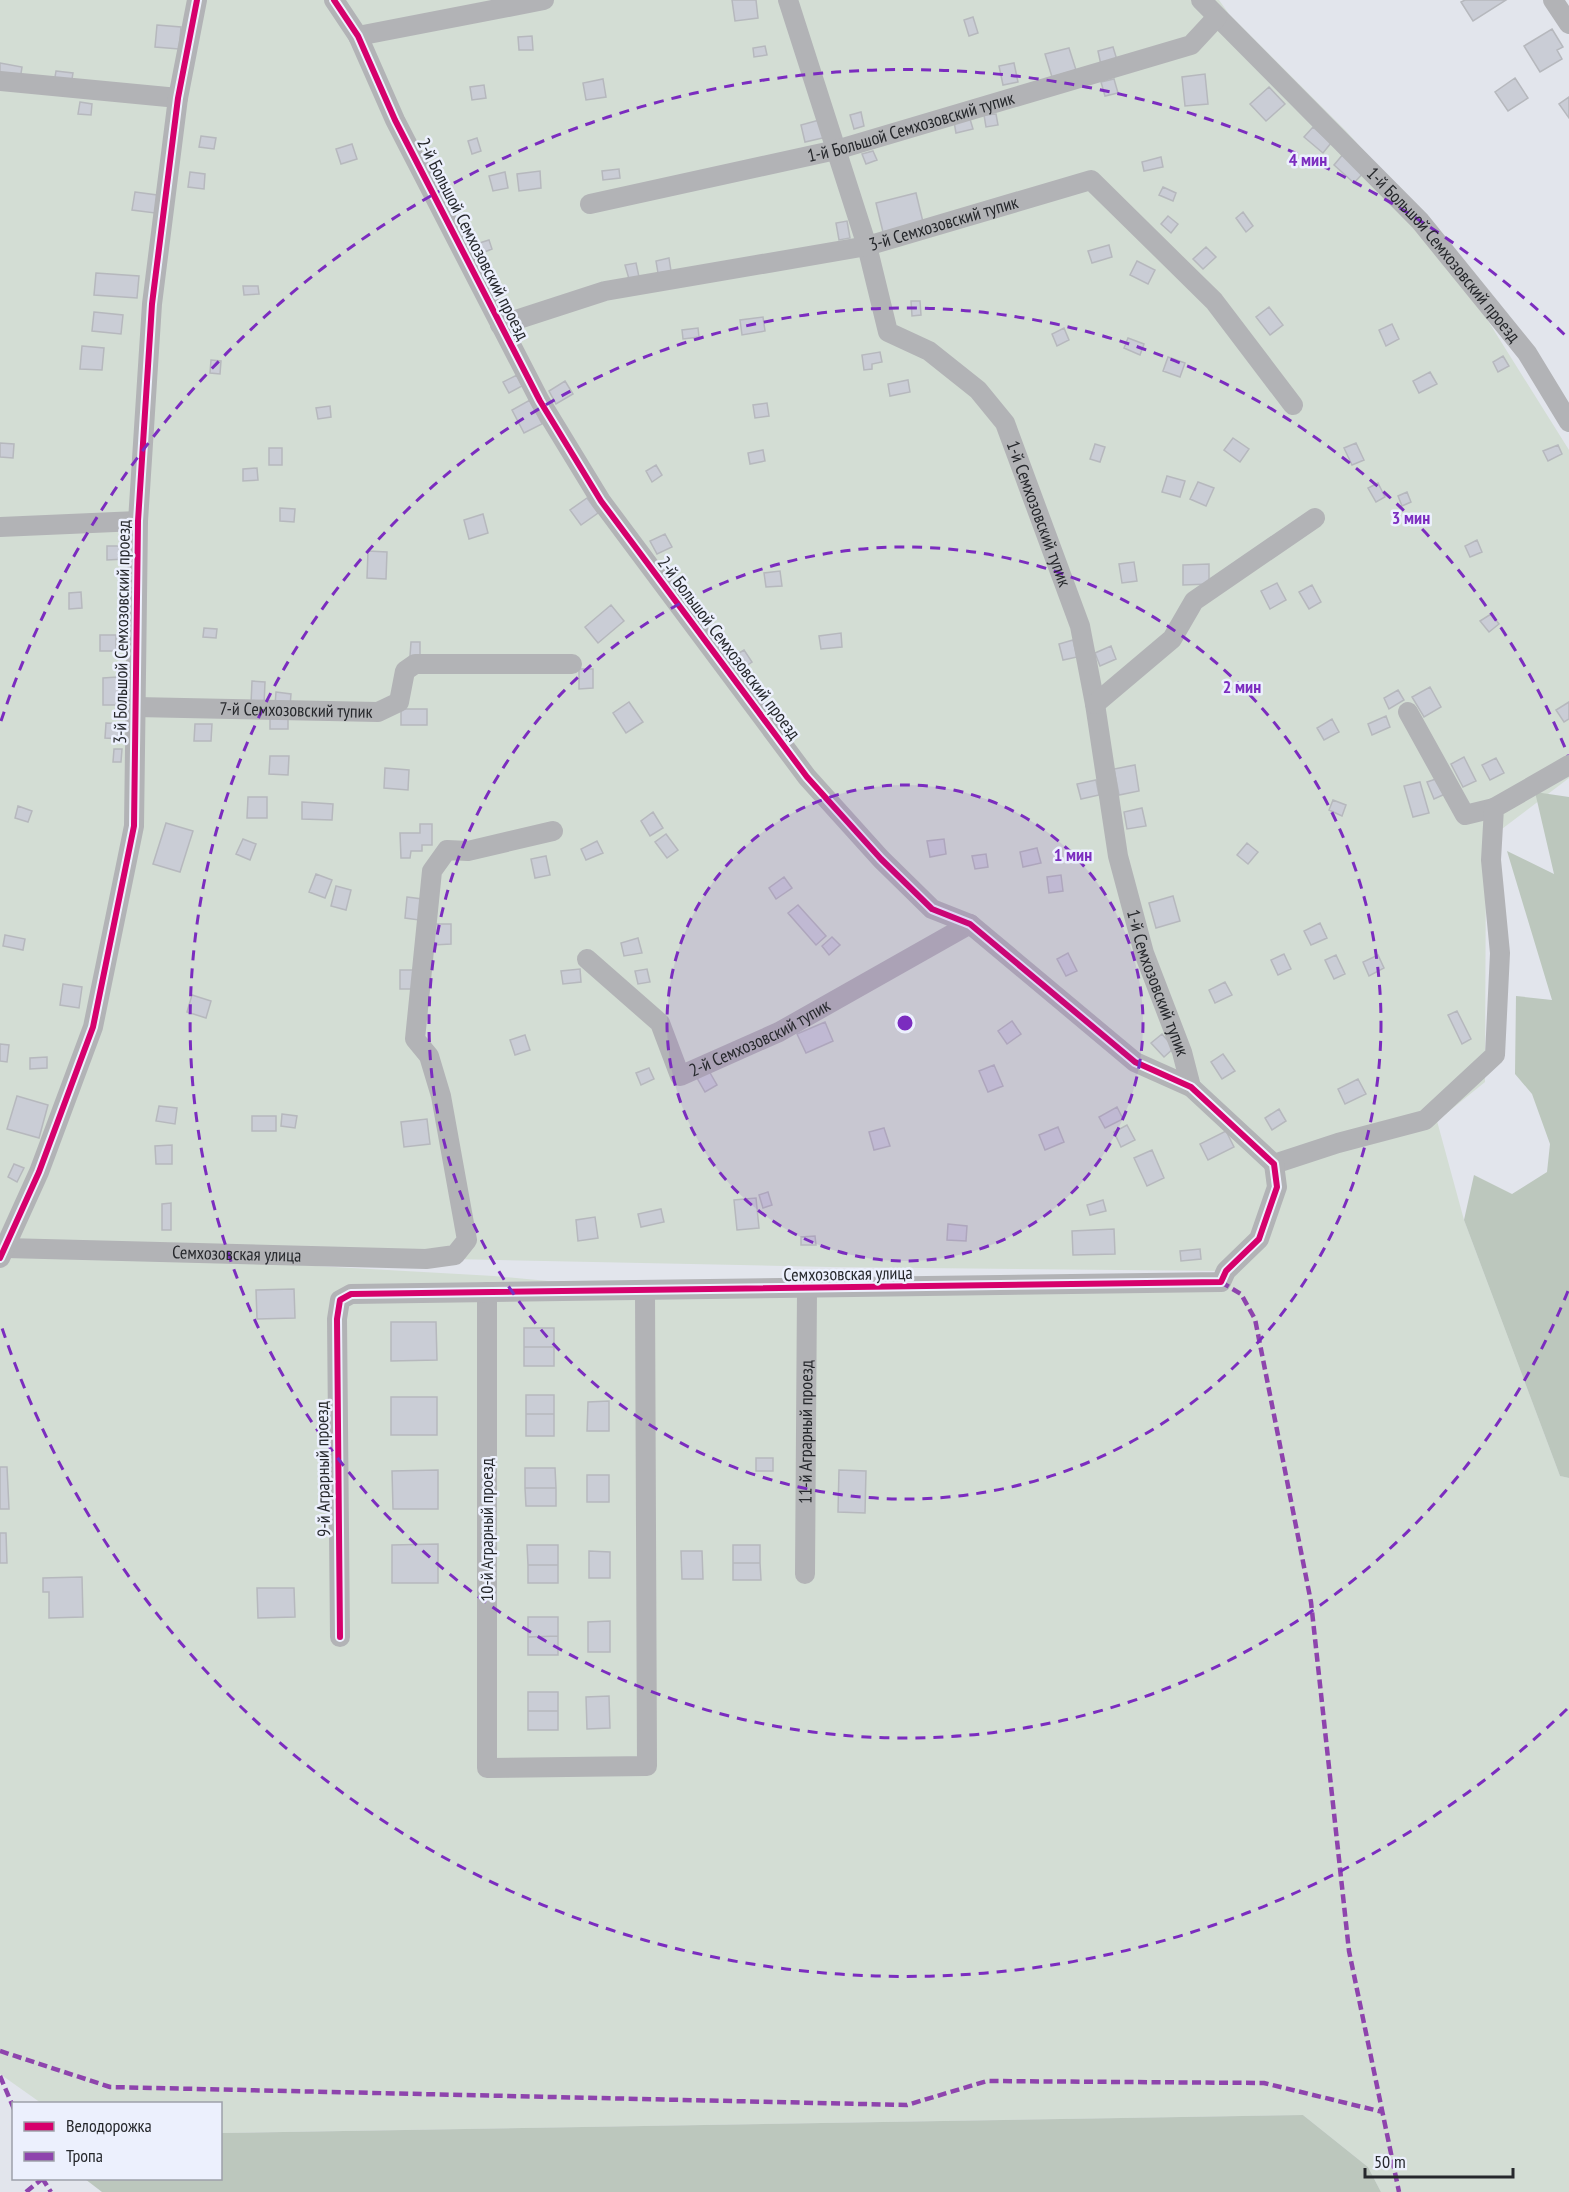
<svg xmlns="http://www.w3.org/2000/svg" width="1569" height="2192" font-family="'PT Sans Narrow',sans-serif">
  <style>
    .green { fill: #d3ddd4; fill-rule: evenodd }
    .forest { fill: #bcc7bd }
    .building { fill: #cacdd6; stroke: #b6b8bd; stroke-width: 1.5 }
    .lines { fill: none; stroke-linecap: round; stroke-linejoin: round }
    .minor { stroke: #b2b3b6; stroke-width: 20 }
    .quiet { stroke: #8e44ad; stroke-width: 4.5; stroke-dasharray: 9 4.5; stroke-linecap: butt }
    .cycleway-casing { stroke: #ecf0fd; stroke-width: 10 }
    .cycleway { stroke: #d6006c; stroke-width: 6 }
    .ring { fill: none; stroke: #7b2cbf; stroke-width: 3; stroke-dasharray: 10 8 }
    .labels { text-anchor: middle; stroke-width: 5; stroke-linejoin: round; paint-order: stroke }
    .street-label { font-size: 18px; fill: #26282c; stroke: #ecf0fd }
    .centre { fill: #7b2cbf; stroke: #ecf0fd; stroke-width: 3 }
    .ring-label { font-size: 18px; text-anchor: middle; font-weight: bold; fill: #7b2cbf; stroke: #ecf0fd; stroke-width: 5; stroke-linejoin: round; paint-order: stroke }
  </style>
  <rect width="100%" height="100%" fill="#e2e5ec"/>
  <path class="green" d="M0 0H1219L1229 14 1346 131 1421 214 1569 450V778L1486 841 1485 1082 1437 1121 1464 1220 1560 1476 1569 1478V2192H1381L1368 2167 1303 2115 221 2133 220 2104 41 2103 0 2074ZM33 1250 829 1267 1225 1271 1221 1282 645 1290 494 1276Z"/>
  <path class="forest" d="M1535 792 1569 797V1478L1560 1476 1464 1220 1474 1175 1512 1194 1547 1172 1550 1144 1532 1094 1515 1074 1516 996 1552 1000 1507 851 1554 874Z
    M1303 2115 1368 2167 1381 2192H102L85 2179 220 2178 221 2133Z"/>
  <path class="building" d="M732 0H756L758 18 735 21Z
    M1465 0H1506L1473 21 1461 2Z
    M973 17 978 33 969 36 964 20Z
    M157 25 181 27 179 49 155 47Z
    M1552 29 1563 47 1557 50 1562 59 1540 72 1524 46Z
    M532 36 533 50H519L518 37Z
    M765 46 767 55 754 57 753 48Z
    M1113 47 1117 60 1101 65 1098 51Z
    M1069 48 1076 70 1052 77 1045 54Z
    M0 63 22 67 20 80 0 77Z
    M1014 63 1018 82 1003 85 999 66Z
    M56 71 73 73 71 85 54 83Z
    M1205 74 1208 104 1185 106 1182 77Z
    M1515 78 1528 98 1508 111 1495 92Z
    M603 79 606 97 586 100 583 83Z
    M1114 79 1118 93 1105 96 1101 82Z
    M484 85 486 98 472 100 470 87Z
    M1269 87 1285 104 1266 121 1250 104Z
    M1569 97V118L1559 104Z
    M80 102 92 104 91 115 78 114Z
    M861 112 864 126 854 129 850 115Z
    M996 114 998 125 986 127 984 115Z
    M823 119 827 137 805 142 801 125Z
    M970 119 973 129 956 133 954 122Z
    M1313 127 1331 143 1323 153 1304 137Z
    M201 136 216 138 214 149 199 147Z
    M477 138 481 151 472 154 468 141Z
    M352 144 357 159 341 164 336 149Z
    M873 151 877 160 866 164 862 154Z
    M1344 153 1365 171 1354 183 1334 165Z
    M1161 157 1163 167 1144 171 1142 162Z
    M619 169 620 178 603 180 602 171Z
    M540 171 541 188 519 191 517 174Z
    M190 172 205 174 204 189 188 187Z
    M505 172 508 188 493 191 489 176Z
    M1163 187 1176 193 1173 201 1159 195Z
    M135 192 157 195 155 213 132 210Z
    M916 193 923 222 883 232 876 203Z
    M1243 212 1253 226 1246 232 1236 218Z
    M1168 216 1178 224 1171 233 1161 224Z
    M847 221 850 238 839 240 836 223Z
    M489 240 492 249 477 255 473 245Z
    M1109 245 1112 257 1092 263 1088 251Z
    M1206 247 1216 257 1203 269 1193 259Z
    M669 258 671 271 658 273 656 261Z
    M1137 261 1155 270 1148 284 1130 275Z
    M636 263 639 277 629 279 625 265Z
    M96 273 139 276 137 298 94 295Z
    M243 286H258L259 294 244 295Z
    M911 301H920L921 315 912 316Z
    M1269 307 1283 325 1270 335 1256 317Z
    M94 312 123 315 121 334 92 331Z
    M763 317 765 331 742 335 740 320Z
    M1392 324 1399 339 1386 346 1379 330Z
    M698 328 699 337 683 339 682 330Z
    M1064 328 1069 340 1057 346 1052 334Z
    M1128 338 1144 344 1140 355 1124 348Z
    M82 346 104 348 102 370 80 369Z
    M880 352 882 362 872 364V369L864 370 862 355Z
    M1503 356 1509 366 1498 372 1493 362Z
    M1168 357 1185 363 1180 377 1163 371Z
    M211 360 221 361 220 374 210 373Z
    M1430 372 1437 384 1419 393 1413 381Z
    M517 375 522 386 509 393 503 382Z
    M908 380 910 392 890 396 888 384Z
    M565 381 573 394 556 404 549 391Z
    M530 400 542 424 524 433 512 410Z
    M767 403 769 416 755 418 753 405Z
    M330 406 331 417 318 419 316 408Z
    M1233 438 1249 449 1240 462 1224 450Z
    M0 443 14 444 13 458 0 457Z
    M1356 443 1364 460 1352 465 1344 448Z
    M1095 444 1105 447 1100 462 1090 459Z
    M1558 445 1562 454 1548 461 1543 451Z
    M269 448H282V465H269Z
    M763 450 765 461 750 464 748 453Z
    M656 465 662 475 652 482 646 471Z
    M257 468 258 480 243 481V469Z
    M1167 476 1185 481 1180 497 1162 492Z
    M1198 482 1214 488 1206 506 1190 499Z
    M1378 483 1385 497 1376 502 1368 488Z
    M1407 492 1411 502 1402 506 1398 496Z
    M587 498 598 513 581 525 570 510Z
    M280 508 295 509 294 522 280 521Z
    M483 514 488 533 469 539 464 520Z
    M665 534 672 547 657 554 650 541Z
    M1477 540 1482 552 1470 557 1465 546Z
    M107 546H124L125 559 107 560Z
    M368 551 387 552 386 579 367 578Z
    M1134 562 1137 581 1122 583 1119 564Z
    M1209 564V584L1183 585V565Z
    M780 571 782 586 766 587 764 573Z
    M1277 583 1286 600 1270 609 1261 591Z
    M1312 585 1321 602 1309 609 1299 592Z
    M81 592 82 608 69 609V593Z
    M611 605 624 621 598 643 585 627Z
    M1491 614 1499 624 1489 632 1480 621Z
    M204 628 217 629 216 638 203 637Z
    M841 633 842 647 821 649 819 636Z
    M100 635H116V651H100Z
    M1073 640 1077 657 1063 660 1059 644Z
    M411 642H420V656H410Z
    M1111 646 1116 659 1100 666 1095 653Z
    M744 650 752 662 740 670 732 657Z
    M579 669H593V688L579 689Z
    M117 677 118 705H103V678Z
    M252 681 265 682 264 705 251 704Z
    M1430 687 1441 707 1424 717 1412 697Z
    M1398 690 1404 700 1389 709 1384 698Z
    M276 692 291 694 290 706 275 705Z
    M629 702 643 722 626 733 613 713Z
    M1569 702V719L1564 722 1556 710Z
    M401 709H427V725H401Z
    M1386 716 1390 727 1372 735 1368 724Z
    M270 717H288V729H270Z
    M1332 719 1339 732 1324 740 1317 728Z
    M106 723 123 724 122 739 105 738Z
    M195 724H212L211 741H194Z
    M114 749H122L121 762H113Z
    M270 756H289L288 775 269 774Z
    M1464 757 1476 781 1463 787 1451 764Z
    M1496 758 1504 773 1490 780 1482 765Z
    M1135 765 1139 791 1119 795 1114 769Z
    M385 768 409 770 408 790 384 788Z
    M1439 778 1445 794 1434 799 1427 782Z
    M1096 780 1099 795 1081 799 1077 784Z
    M1420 782 1429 813 1413 817 1404 786Z
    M248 797H267V818H247Z
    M1333 800 1346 805 1342 816 1329 810Z
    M302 802 333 804 332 820 302 819Z
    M18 806 32 811 28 822 15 818Z
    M1142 808 1146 826 1127 829 1124 812Z
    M653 812 663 828 650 836 641 821Z
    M166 823 193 831 180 872 153 864Z
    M420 824H432V845H422V851H411L410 858H401L400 833H420Z
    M666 834 678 850 667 858 655 842Z
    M243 839 256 844 250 860 236 854Z
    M944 839 946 854 930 857 927 841Z
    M597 841 603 853 586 860 581 849Z
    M1247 843 1258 852 1248 864 1237 855Z
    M1037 848 1041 863 1023 867 1020 852Z
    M986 854 988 867 975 869 972 856Z
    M546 856 550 875 535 878 531 859Z
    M316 874 332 880 325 898 309 892Z
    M1061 875 1063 891 1049 893 1047 877Z
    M784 877 792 888 776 899 769 888Z
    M336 886 351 890 346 910 331 906Z
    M1173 896 1180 921 1156 928 1149 903Z
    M407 897 422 899 419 920 405 918Z
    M798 905 826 936 816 945 788 913Z
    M1320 923 1327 938 1311 945 1304 931Z
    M433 924H451V944L433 945Z
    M5 935 25 939 23 950 3 946Z
    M832 937 840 945 829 955 822 946Z
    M638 938 642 953 624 956 621 943Z
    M1068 953 1077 971 1066 976 1057 959Z
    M1284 954 1291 969 1278 975 1271 960Z
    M1336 955 1345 974 1334 979 1325 960Z
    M1378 955 1384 968 1369 976 1363 962Z
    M580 969 581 982 563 984 561 971Z
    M647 969 650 982 638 984 635 971Z
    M400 970H417V989H400Z
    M1225 982 1232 995 1215 1003 1209 990Z
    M63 984 82 987 79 1008 60 1005Z
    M192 995 211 1001 206 1018 187 1012Z
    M1457 1011 1471 1039 1462 1044 1448 1015Z
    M1012 1021 1021 1034 1007 1044 998 1031Z
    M825 1022 833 1041 806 1053 797 1034Z
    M1162 1034 1174 1048 1164 1057 1151 1043Z
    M525 1035 530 1050 515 1055 510 1040Z
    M0 1044 9 1045 7 1062 0 1061Z
    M1223 1054 1235 1071 1222 1079 1211 1062Z
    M47 1057V1068L30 1069V1058Z
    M994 1065 1003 1086 988 1092 979 1071Z
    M649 1068 654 1079 641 1085 636 1073Z
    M709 1071 717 1085 705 1092 697 1078Z
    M1358 1079 1366 1094 1345 1104 1338 1089Z
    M17 1096 48 1105 39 1138 7 1129Z
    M159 1106 177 1108 175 1124 156 1121Z
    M1117 1107 1123 1119 1105 1128 1099 1117Z
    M1279 1109 1286 1121 1272 1130 1265 1118Z
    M282 1114 297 1116 295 1128 281 1126Z
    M252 1116H276V1131H252Z
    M427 1119 430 1144 404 1147 401 1122Z
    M1127 1125 1135 1140 1121 1147 1114 1132Z
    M1058 1127 1064 1142 1045 1150 1039 1135Z
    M884 1128 890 1146 874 1150 869 1132Z
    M1226 1131 1234 1147 1208 1160 1200 1144Z
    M172 1145V1164H156L155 1146Z
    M1152 1150 1164 1178 1147 1186 1134 1158Z
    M14 1164 24 1168 17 1182 8 1177Z
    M768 1192 772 1205 763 1208 759 1195Z
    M756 1198 759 1228 737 1230 734 1200Z
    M1103 1200 1106 1211 1090 1215 1087 1205Z
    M171 1203V1230H162V1204Z
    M661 1209 664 1222 641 1227 638 1214Z
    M595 1217 598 1238 578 1241 576 1220Z
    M948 1224 967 1226 966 1241 947 1240Z
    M1114 1229 1115 1254 1073 1255 1072 1231Z
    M815 1236 816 1245H801V1237Z
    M1200 1249 1201 1259 1181 1261 1180 1251Z
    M294 1289 295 1318 257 1319 256 1290Z
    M391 1322H436L437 1360 391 1361Z
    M524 1328H554V1347H524Z
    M524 1347H554V1366H524Z
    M526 1395H554V1414H526Z
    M391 1397H437V1435H391Z
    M609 1401V1431H587L588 1402Z
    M526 1414H554V1436H526Z
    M756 1458H773V1471H756Z
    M0 1467H7L9 1509H0Z
    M525 1468H555L556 1488H525Z
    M438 1470V1509H393L392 1471Z
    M839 1470 866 1471 865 1513 838 1512Z
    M587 1475H609V1502H587Z
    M525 1488H556V1506H526Z
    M0 1533H6L7 1563H0Z
    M438 1544V1583H392V1545Z
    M527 1545H558V1565H528Z
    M733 1545H760V1563H733Z
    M589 1551 610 1552V1578H589Z
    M681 1551H702L703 1579H682Z
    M733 1563H760L761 1580H733Z
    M528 1565H558V1583H528Z
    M82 1577 83 1617 49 1618V1592H43V1578Z
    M257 1588H294L295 1617 258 1618Z
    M528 1617H558V1636L528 1637Z
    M610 1621V1652H588V1622Z
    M558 1636V1655H528V1637Z
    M528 1692H558V1711H528Z
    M609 1696 610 1728 587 1729 586 1697Z
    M528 1711H558V1730H528Z"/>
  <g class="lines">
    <g class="minor">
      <path d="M334 0 358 36 395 120 540 401 601 501 807 777 881 859 932 909 970 924 1135 1062 1191 1087 1274 1164"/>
      <path id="s1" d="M788 0 867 246 888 332 929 351 978 390 1005 423 1080 626 1095 704 1118 856 1144 953 1182 1052 1191 1087"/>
      <path id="s2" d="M1201 0 1420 221 1527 353 1569 422"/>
      <path d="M1553 0 1569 24"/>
      <path d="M358 36 544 0"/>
      <path d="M0 81 178 98"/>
      <path id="s3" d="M590 204 836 150 1191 45 1217 17"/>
      <path id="s4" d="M500 325 605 291 867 246 1091 180 1214 301 1293 405"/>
      <path d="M0 527 138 521"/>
      <path d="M1095 704 1172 639 1194 601 1315 518"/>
      <path id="s5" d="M136 707 378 712 399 702 405 671 415 664H572"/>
      <path d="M1408 712 1465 815 1494 808"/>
      <path id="s6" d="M587 959 660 1023 680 1076 779 1032 970 924"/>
      <path d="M1274 1164 1338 1143 1425 1120 1495 1055 1500 953 1491 860 1494 808 1569 765"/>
      <path id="s7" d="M0 1244 6 1248 426 1259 455 1255 467 1240 441 1096 429 1056 415 1039 432 871 447 850 468 851 553 831"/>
      <path d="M0 1258 39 1172 93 1027 134 826 138 521 152 304 178 98 197 0"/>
      <path d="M487 1292V1768L647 1766 645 1290"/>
      <path id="s8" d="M805 1574 807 1290"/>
      <path d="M340 1637 337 1319 340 1300 351 1294 1221 1282 1226 1271 1259 1239 1277 1187 1274 1164"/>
    </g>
    <path class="quiet" d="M1221 1282 1241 1294 1255 1319 1311 1602 1349 1951 1399 2192
      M0 2051 110 2087 907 2105 987 2081 1264 2083 1383 2112
      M0 2076 14 2109
      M42 2178 51 2192
      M26 2192 42 2179"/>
    <g class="cycleway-casing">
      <path id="cycleway" d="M334 0 358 36 395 120 540 401 601 501 807 777 881 859 932 909 970 924 1135 1062 1191 1087 1274 1164 1277 1187 1259 1239 1226 1271 1221 1282 351 1294 340 1300 337 1319 340 1637
        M0 1258 39 1172 93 1027 134 826 138 521 152 304 178 98 197 0"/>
    </g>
    <use href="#cycleway" class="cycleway"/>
  </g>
  <circle cx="905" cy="1023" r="238" fill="#7b2cbf" fill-opacity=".12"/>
  <g class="ring">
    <circle cx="905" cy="1023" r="238"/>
    <circle cx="905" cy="1023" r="476"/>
    <path d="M1568 1291A715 715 0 1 1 1568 755"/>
    <path d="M1567 1709A953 953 0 0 1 1 1325M1 721A953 953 0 0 1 1567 337"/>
  </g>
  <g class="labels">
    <g class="street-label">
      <text dy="6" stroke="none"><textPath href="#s3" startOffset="330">1-й Большой Семхозовский тупик</textPath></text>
      <text dy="6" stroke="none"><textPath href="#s4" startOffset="456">3-й Семхозовский тупик</textPath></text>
      <text transform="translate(473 239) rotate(63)" y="6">2-й Большой Семхозовский проезд</text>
      <text dy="6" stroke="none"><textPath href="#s2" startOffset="352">1-й Большой Семхозовский проезд</textPath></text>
      <text dy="6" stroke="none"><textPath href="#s1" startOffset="594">1-й Семхозовский тупик</textPath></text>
      <text transform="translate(122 632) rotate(-89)" y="6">3-й Большой Семхозовский проезд</text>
      <text transform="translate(729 648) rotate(53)" y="6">2-й Большой Семхозовский проезд</text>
      <text dy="6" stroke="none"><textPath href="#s5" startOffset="160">7-й Семхозовский тупик</textPath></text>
      <text dy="6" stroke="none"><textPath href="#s1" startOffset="1080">1-й Семхозовский тупик</textPath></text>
      <text dy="6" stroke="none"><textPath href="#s6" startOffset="242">2-й Семхозовский тупик</textPath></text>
      <text dy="6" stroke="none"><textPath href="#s7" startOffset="238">Семхозовская улица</textPath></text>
      <text transform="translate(848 1274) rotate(-1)" y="6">Семхозовская улица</text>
      <text dy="6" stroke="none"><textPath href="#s8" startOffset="142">11-й Аграрный проезд</textPath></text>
      <text transform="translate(323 1469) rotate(-91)" y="6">9-й Аграрный проезд</text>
      <text transform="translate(487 1530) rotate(-90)" y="6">10-й Аграрный проезд</text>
    </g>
  </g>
  <circle cx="905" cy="1023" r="9" class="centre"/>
  <g class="ring-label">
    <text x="1308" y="166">4 мин</text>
    <text x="1411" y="524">3 мин</text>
    <text x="1242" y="693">2 мин</text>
    <text x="1073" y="861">1 мин</text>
  </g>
  <rect x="12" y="2102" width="210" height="78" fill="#ecf0fd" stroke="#9da0a9" stroke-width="1.5"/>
  <rect x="24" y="2122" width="30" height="9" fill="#d6006c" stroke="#9da0a9" stroke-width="1.5"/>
  <text x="66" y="2132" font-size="18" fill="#26282c">Велодорожка</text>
  <rect x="24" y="2152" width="30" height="9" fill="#8e44ad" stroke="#9da0a9" stroke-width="1.5"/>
  <text x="66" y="2162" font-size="18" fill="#26282c">Тропа</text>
  <path d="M1365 2168v9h148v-9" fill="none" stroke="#26282c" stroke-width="3"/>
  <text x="1374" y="2168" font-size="18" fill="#26282c" stroke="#ecf0fd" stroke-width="4.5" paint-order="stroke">50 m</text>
</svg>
